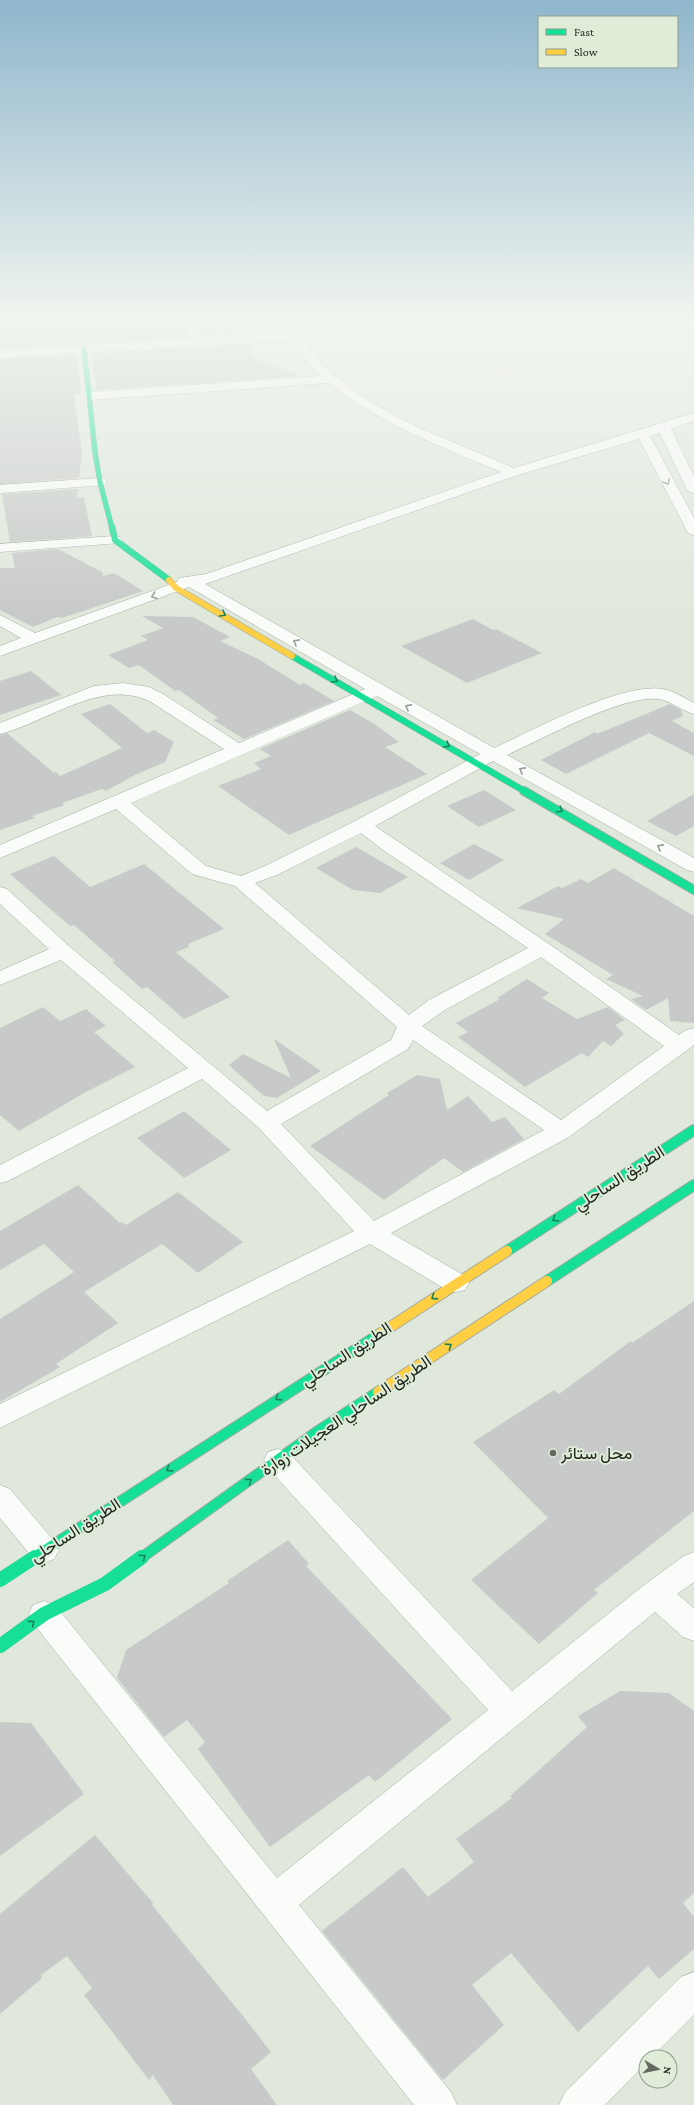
<svg xmlns="http://www.w3.org/2000/svg" width="694" height="2105" font-family="'Crimson Pro',Vazirmatn,serif">
  <style>
    .building { fill: #c7cac8 }
    .lines { fill: none; stroke-linecap: round; stroke-linejoin: round }
    .street-casing { stroke: #a5aba2; stroke-width: 1 }
    .fast-far4-casing { stroke: #a5aba2; stroke-width: 5.5 }
    .fast-far3-casing { stroke: #a5aba2; stroke-width: 7 }
    .fast-far2-casing { stroke: #a5aba2; stroke-width: 10 }
    .fast-far1-casing { stroke: #a5aba2; stroke-width: 12 }
    .fast-casing { stroke: #a5aba2; stroke-width: 14 }
    .slow-far1-casing { stroke: #a5aba2; stroke-width: 7 }
    .slow-casing { stroke: #a5aba2; stroke-width: 12 }
    .street { fill: #fafcfa; fill-rule: evenodd }
    .fast-far4 { stroke: #16e098; stroke-width: 5 }
    .fast-far3 { stroke: #16e098; stroke-width: 6 }
    .fast-far2 { stroke: #16e098; stroke-width: 8 }
    .fast-far1 { stroke: #16e098; stroke-width: 10 }
    .fast { stroke: #16e098; stroke-width: 14 }
    .slow-far1 { stroke: #ffcf43; stroke-width: 6 }
    .slow { stroke: #ffcf43; stroke-width: 10 }
    .oneway { stroke: #979b96 }
    .oneway2 { stroke: #1a825a }
    .poi-dot { fill: #63695f; stroke: #deecd8; stroke-width: 1.5 }
    .labels { text-anchor: middle; stroke-width: 4; stroke-linejoin: round; paint-order: stroke }
    .near-street-label { font-size: 17px; fill: #1f241c; stroke: #deecd8 }
    .near-poi-label { font-size: 17px; fill: #1f241c; stroke: #deecd8; text-anchor: start }
  </style>
  <rect width="100%" height="100%" fill="#e0e8dc"/>
  <path class="building" d="M0 320H183L187 338 0 348Z
    M198 320H227L240 334 201 336Z
    M248 344 254 359 301 376 96 390 92 354Z
    M77 355 81 394H74L82 453 79 478 0 484V359Z
    M78 489 77 498 84 497 92 536 10 542 2 494Z
    M58 549 102 572 103 576 114 573 143 591 62 618 57 617 33 627 0 610V568H15L12 553Z
    M142 616 193 617 230 637 220 641 258 659 300 685 304 683 334 701 244 739 213 720 218 718 179 690 175 691 139 665 129 668 108 655 148 640 141 636 163 628Z
    M473 619 493 630 496 629 542 653 467 683 401 646Z
    M31 671 61 695 0 715V681Z
    M110 704 147 733 154 730 174 742 165 762 135 775 106 791 102 789 62 803 64 805 32 816 35 818 0 830V735L7 733 54 773 56 772 60 776 122 748 81 714Z
    M670 704 681 710 683 716 672 721 694 733V756L649 733 566 774 541 760 595 732 597 734Z
    M350 710 373 723 399 742 385 747 427 774 289 835 218 786 261 769 254 763 271 756 260 749Z
    M484 790 516 810 479 827 447 806Z
    M694 794V826L676 836 647 821Z
    M474 844 504 860 469 880 440 863Z
    M356 847 408 877 380 893 353 890 316 868Z
    M54 856 90 887 144 864 224 929 188 944 189 947 176 952 230 997 184 1019 147 987 142 989 112 962 115 961 74 925 70 926 10 874Z
    M614 868 694 916V1023L670 1021 668 998 646 1010 631 999 643 996 606 979 613 975 545 934 564 919 517 908 558 886 562 888 581 879 588 883Z
    M527 979 549 993 542 998 577 1019 608 1007 625 1020 615 1025 624 1034 611 1046 603 1041 588 1057 582 1053 525 1087 458 1037 468 1032 456 1023 500 999 497 998Z
    M43 1007 60 1021 86 1009 106 1026 94 1032 135 1067 84 1093 19 1131 0 1115V1028Z
    M274 1039 321 1071 277 1098 264 1096 229 1065 243 1054 291 1078Z
    M417 1075 440 1079 447 1110 468 1096 492 1122 505 1117 524 1139 463 1172 444 1158 384 1200 310 1146 389 1095 387 1093Z
    M184 1111 231 1150 184 1178 137 1138Z
    M78 1185 120 1223 122 1222 126 1225 178 1192 243 1242 198 1273 162 1244 84 1292 118 1323 56 1364 60 1367 0 1402V1319L74 1272 44 1244 0 1270V1231Z
    M694 1301V1511L594 1590 598 1593 539 1644 471 1580 548 1518 473 1442 554 1390 559 1394 631 1341 632 1343Z
    M288 1540 309 1564 306 1566 452 1719 375 1782 369 1775 270 1847 198 1749 205 1742 187 1720 164 1737 117 1678 126 1650 229 1583 227 1581Z
    M620 1691 669 1693 694 1711V1893L683 1903 694 1917V1949L659 1979 648 1966 578 2032 511 1953 472 1985 504 2025 443 2080 322 1931 403 1867 428 1897 474 1862 456 1839 512 1798 510 1796 587 1727 578 1716Z
    M0 1722 31 1723 84 1794 0 1856Z
    M95 1835 153 1903 152 1905 243 2016 271 2052 251 2069 277 2105H173L153 2075 149 2080 84 1995 92 1988 67 1956 41 1975 42 1978 0 2014V1914Z"/>
  <g class="lines">
    <g class="street-casing">
      <path id="street" d="M184 320H196L200 338 289 333 282 320H294L307 347 328 371 356 392 388 412 422 429 514 468 694 413V421L671 429 694 476V494L687 490 660 433 650 436 694 518V535L689 534 687 531 639 439 518 475 205 584 494 748C534 730 622 682 663 689 674 691 684 698 694 703V714C682 711 670 700 658 699 622 695 542 739 507 755L694 858V872L687 870 493 761 375 826 549 944 679 1035 686 1030 694 1028V1045L569 1137 391 1233 465 1276 469 1283 465 1290 456 1292 447 1290 370 1244 0 1428V1404L354 1231 258 1127 202 1079 8 1181 0 1183V1165L188 1068 61 960 0 985V971L49 949 0 904V887L7 889 70 947 267 1111 391 1040 397 1027 235 886 192 874 116 809 0 858V845L224 749 151 702C102 677 48 722 0 734V723L94 686 123 683 149 687 163 694 239 743 365 689 189 587 0 656V646L21 638 0 626V615L35 633 177 582 179 578 206 574 501 472C441 447 380 423 329 383L89 400 83 396 89 392 320 376 298 351 292 340 0 358V350L189 339ZM377 696 480 754 355 821 265 866 241 876 206 866 131 803ZM361 833 383 850 528 948 429 1000 409 1015 255 883 279 874ZM541 957 664 1046 561 1120 422 1026 445 1010ZM413 1040 544 1130 374 1221 281 1124 408 1049Z
        M100 478 105 479 107 482 105 485 0 493V485Z
        M115 536 120 537 122 540 120 543 0 552V544Z
        M278 1449 288 1452 512 1691 644 1585 684 1556 694 1552V1582L677 1594 694 1608V1641L683 1637 655 1612 299 1905 451 2092 457 2105H414L33 1623 29 1614 33 1605 44 1601 55 1605 277 1878 488 1710 268 1468 264 1460 268 1452Z
        M0 1485 10 1489 54 1541 59 1550 54 1559 44 1563 34 1559 0 1518Z
        M694 1972V2015L652 2057H646V2063L605 2105H559L565 2092 681 1977Z"/>
    </g>
    <g class="fast-far4-casing">
      <path id="fast-far4" d="M84 349 95 452 100 482 112 528"/>
    </g>
    <g class="fast-far3-casing">
      <path id="fast-far3" d="M112 527 115 540 169 580
        M292 656 526 792"/>
    </g>
    <g class="fast-far2-casing">
      <path id="fast-far2" d="M524 791 694 890"/>
    </g>
    <g class="fast-far1-casing">
      <path id="fast-far1" d="M507 1251 694 1130
        M547 1281 694 1185
        M33 1558 378 1335
        M141 1558 315 1433 378 1392"/>
    </g>
    <g class="fast-casing">
      <path id="fast" d="M0 1580 35 1557
        M0 1646 44 1614 105 1584 142 1557"/>
    </g>
    <g class="slow-far1-casing">
      <path id="slow-far1" d="M169 580 176 588 292 656"/>
    </g>
    <g class="slow-casing">
      <path id="slow" d="M378 1335 507 1251
        M378 1392 547 1281"/>
    </g>
    <use href="#street" class="street"/>
    <use href="#fast-far4" class="fast-far4"/>
    <use href="#fast-far3" class="fast-far3"/>
    <use href="#fast-far2" class="fast-far2"/>
    <use href="#fast-far1" class="fast-far1"/>
    <use href="#fast" class="fast"/>
    <use href="#slow-far1" class="slow-far1"/>
    <use href="#slow" class="slow"/>
  </g>
  <defs><path id="oneway-chevron" d="M-2-3.5L2.5 0L-2 3.5" fill="none" stroke-width="1.6" stroke-linecap="round" stroke-linejoin="round"/></defs>
  <g class="oneway">
    <use href="#oneway-chevron" transform="translate(667 482) rotate(61)"/>
    <use href="#oneway-chevron" transform="translate(154 596) rotate(160)"/>
    <use href="#oneway-chevron" transform="translate(296 642) rotate(-150)"/>
    <use href="#oneway-chevron" transform="translate(408 707) rotate(-151)"/>
    <use href="#oneway-chevron" transform="translate(522 770) rotate(-151)"/>
    <use href="#oneway-chevron" transform="translate(660 847) rotate(-151)"/>
  </g>
  <g class="oneway2">
    <use href="#oneway-chevron" transform="translate(223 614) rotate(30)"/>
    <use href="#oneway-chevron" transform="translate(335 680) rotate(30)"/>
    <use href="#oneway-chevron" transform="translate(447 745) rotate(30)"/>
    <use href="#oneway-chevron" transform="translate(560 810) rotate(31)"/>
    <use href="#oneway-chevron" transform="translate(555 1219) rotate(147)"/>
    <use href="#oneway-chevron" transform="translate(434 1297) rotate(147)"/>
    <use href="#oneway-chevron" transform="translate(449 1346) rotate(-33)"/>
    <use href="#oneway-chevron" transform="translate(278 1398) rotate(147)"/>
    <use href="#oneway-chevron" transform="translate(169 1469) rotate(147)"/>
    <use href="#oneway-chevron" transform="translate(249 1481) rotate(-36)"/>
    <use href="#oneway-chevron" transform="translate(143 1557) rotate(-36)"/>
    <use href="#oneway-chevron" transform="translate(32 1623) rotate(-36)"/>
  </g>
  <linearGradient id="sky" x2="0" y2="1"><stop stop-color="#8fb6cc"/><stop offset="0.52" stop-color="#f1f5ef"/><stop offset="1" stop-color="#f1f5ef" stop-opacity="0"/></linearGradient>
  <rect width="694" height="615" fill="url(#sky)"/>
  <circle class="poi-dot" cx="553" cy="1453" r="4"/>
  <g class="labels">
    <g class="near-street-label">
      <text transform="translate(619 1178) rotate(-33)" y="6">الطريق الساحلي</text>
      <text transform="translate(346 1354) rotate(-33)" y="6">الطريق الساحلي</text>
      <text transform="translate(346 1415) rotate(-34)" y="6">الطريق الساحلي العجيلات زوارة</text>
      <text transform="translate(75 1530) rotate(-33)" y="6">الطريق الساحلي</text>
    </g>
    <g class="near-poi-label">
      <text x="561" y="1459">محل ستائر</text>
    </g>
  </g>
  <rect x="538" y="16" width="140" height="52" fill="#deecd8" stroke="#929c8d"/>
  <rect x="546" y="29" width="20" height="6" fill="#16e098" stroke="#929c8d"/>
  <text x="574" y="36" font-size="12" fill="#1f241c">Fast</text>
  <rect x="546" y="49" width="20" height="6" fill="#ffcf43" stroke="#929c8d"/>
  <text x="574" y="56" font-size="12" fill="#1f241c">Slow</text>
  <g transform="translate(658 2069) rotate(99)"><circle r="19" fill="#deecd8" stroke="#929c8d"/>
  <path d="M0-3L7 15L0 10L-7 15Z" fill="#63695f"/>
  <text y="-6" font-size="11" font-weight="bold" text-anchor="middle" fill="#1f241c">N</text>
  </g>
</svg>
